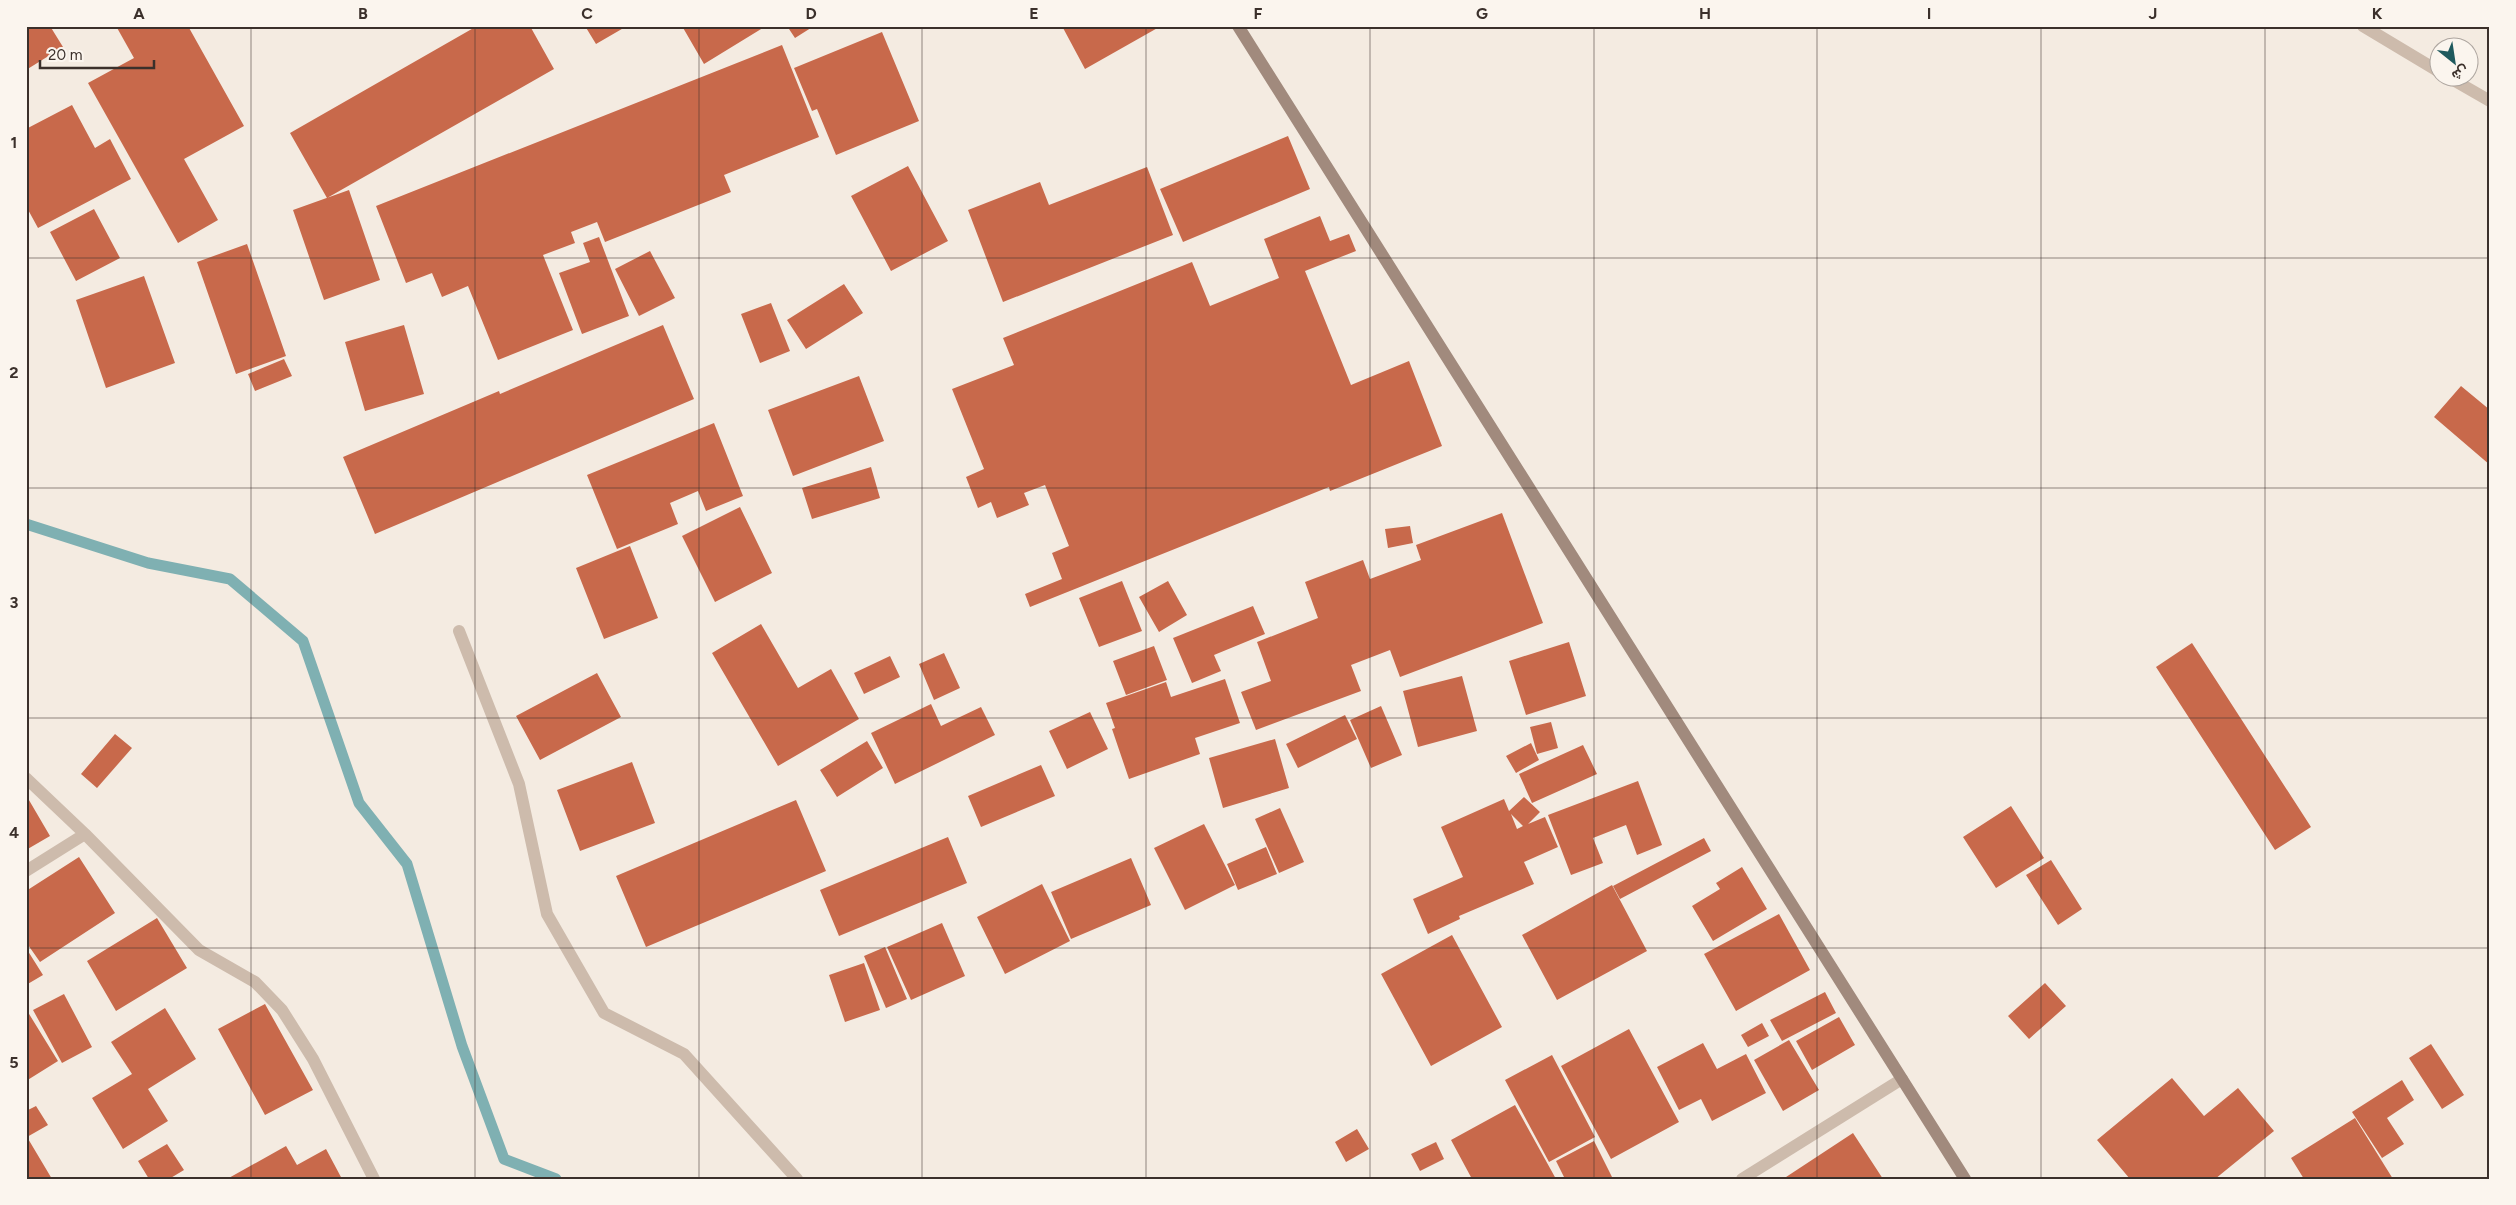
<svg xmlns="http://www.w3.org/2000/svg" width="2516" height="1205" font-family="Figtree,Vazirmatn,sans-serif">
  <style>
    .lines { fill: none; stroke-linecap: round; stroke-linejoin: round }
    .stream { stroke: #7fb0b2; stroke-width: 11 }
    .building { fill: #c8694b; fill-rule: evenodd }
    .street { stroke: #cdbbac; stroke-width: 12 }
    .secondary { stroke: #a18a7d; stroke-width: 12 }
    .grid { fill: none; stroke: #3b302b; stroke-width: 1; stroke-opacity: 0.55 }
    .neatline { fill: none; stroke: #3b302b; stroke-width: 2 }
    .grid-label { font-size: 16px; text-anchor: middle; font-weight: bold; fill: #3b302b }
  </style>
  <rect width="100%" height="100%" fill="#f4ebe1"/>
  <g class="lines">
    <path class="stream" d="M26 524 148 563 230 579 303 641 359 803 407 864 462 1046 504 1159 556 1179"/>
  </g>
  <path class="building" d="M26 26H50L63 47 26 70Z
    M116 26H188L244 126 184 159 218 220 178 243 88 83 134 58Z
    M477 26H530L554 69 327 198 290 133Z
    M585 26H627L596 44Z
    M682 26H766L704 64Z
    M787 26H814L795 38Z
    M1062 26H1161L1085 69Z
    M882 32 919 121 836 155 817 109 812 111 794 68Z
    M782 45 819 137 724 175 731 192 605 242 597 222 571 232 575 243 543 255 573 330 498 360 468 286 442 297 432 273 406 283 376 206Z
    M72 105 95 148 110 139 131 179 38 228 26 206V129Z
    M1288 136 1310 189 1183 242 1160 189Z
    M908 166 948 241 891 271 851 196Z
    M1147 167 1173 235 1003 302 968 210 1040 182 1049 205Z
    M349 190 380 280 324 300 293 210Z
    M94 209 120 258 76 281 50 232Z
    M1320 216 1330 241 1349 234 1356 251 1305 271 1351 385 1409 361 1442 446 1330 491 1329 487 1030 607 1025 594 1062 579 1052 553 1069 546 1045 485 1024 493 1029 505 997 518 991 502 978 508 966 477 984 469 952 389 1014 365 1003 338 1192 262 1210 306 1279 278 1264 239Z
    M599 237 629 316 582 334 559 273 590 262 583 243Z
    M247 244 286 356 236 374 197 262Z
    M650 251 675 298 639 316 615 269Z
    M144 276 175 363 106 388 76 300Z
    M844 284 863 313 806 349 787 320Z
    M771 303 790 351 760 363 741 314Z
    M404 325 424 394 365 411 345 342Z
    M663 325 694 399 375 534 343 457 499 391 500 394Z
    M284 359 292 376 255 391 248 374Z
    M859 376 884 441 793 476 768 410Z
    M2461 386 2490 410V465L2434 417Z
    M714 423 743 496 706 511 698 491 670 503 678 524 617 549 587 475Z
    M871 467 880 498 812 519 802 488Z
    M740 507 772 573 715 602 682 536Z
    M1502 513 1543 623 1400 677 1390 650 1351 665 1361 691 1256 730 1241 692 1271 681 1257 642 1318 618 1305 582 1363 560 1370 579 1421 560 1416 545Z
    M1410 526 1413 543 1388 548 1385 529Z
    M630 546 658 618 604 639 576 568Z
    M1122 581 1142 631 1099 647 1079 598Z
    M1168 581 1187 615 1159 632 1139 597Z
    M1253 606 1265 634 1214 655 1221 671 1192 683 1173 638Z
    M761 624 798 688 831 669 859 719 778 766 712 653Z
    M1569 642 1586 696 1526 715 1509 661Z
    M2192 643 2311 827 2275 850 2156 667Z
    M1154 646 1167 680 1126 695 1113 661Z
    M944 653 960 688 934 700 919 664Z
    M890 656 900 677 864 694 854 673Z
    M597 673 621 717 540 760 516 716Z
    M1462 676 1477 731 1418 747 1403 691Z
    M1225 679 1240 723 1195 738 1200 754 1129 779 1112 729 1115 728 1106 703 1166 682 1171 697Z
    M931 704 941 726 981 707 995 735 895 784 871 733Z
    M1381 706 1402 755 1371 768 1350 720Z
    M1090 712 1108 749 1067 769 1049 731Z
    M1345 715 1357 739 1298 768 1286 744Z
    M1551 722 1558 748 1537 754 1530 727Z
    M115 734 132 748 97 788 81 774Z
    M1275 739 1289 788 1223 808 1209 758Z
    M867 741 883 768 837 797 820 770Z
    M1531 743 1539 760 1516 773 1506 756Z
    M1583 745 1597 774 1532 803 1519 774Z
    M632 762 655 823 580 851 557 790Z
    M1041 765 1055 796 981 827 968 796Z
    M1638 781 1662 845 1637 855 1626 825 1593 838 1603 863 1571 875 1548 815Z
    M26 795 50 836 26 850Z
    M1524 797 1540 812 1528 824 1545 817 1558 847 1524 862 1534 884 1459 916 1460 919 1428 934 1413 899 1463 877 1441 827 1504 799 1509 811ZM1511 814 1523 826 1517 829Z
    M796 800 826 871 646 947 616 876Z
    M2011 806 2044 858 1996 888 1963 837Z
    M1280 808 1304 862 1279 873 1255 819Z
    M1204 824 1235 885 1185 910 1154 848Z
    M948 837 967 883 839 936 820 890Z
    M1704 838 1711 851 1620 899 1613 886Z
    M1266 847 1277 874 1238 890 1227 864Z
    M79 857 115 913 40 962 26 942V891Z
    M1131 858 1151 905 1071 939 1051 892Z
    M2051 860 2082 909 2058 925 2026 875Z
    M1742 867 1767 909 1713 941 1692 906 1720 889 1716 883Z
    M1042 884 1070 941 1005 974 977 917Z
    M1612 885 1647 951 1557 1000 1522 935Z
    M1779 914 1810 970 1736 1011 1704 954Z
    M157 918 187 968 116 1011 87 961Z
    M942 923 965 976 911 1000 887 947Z
    M1452 935 1502 1027 1431 1066 1381 974Z
    M885 947 907 999 886 1008 864 956Z
    M26 948 43 975 26 985Z
    M864 963 880 1010 845 1022 829 975Z
    M2045 983 2066 1006 2029 1039 2008 1016Z
    M1825 992 1836 1013 1782 1041 1770 1020Z
    M64 994 92 1047 62 1063 33 1010Z
    M265 1004 313 1090 265 1115 218 1029Z
    M165 1008 196 1059 148 1089 168 1121 123 1149 92 1098 132 1074 111 1042Z
    M26 1009 58 1061 26 1081Z
    M1839 1017 1855 1045 1812 1070 1796 1041Z
    M1762 1023 1769 1036 1748 1047 1741 1035Z
    M1629 1029 1679 1122 1611 1159 1561 1066Z
    M1789 1040 1819 1090 1783 1111 1754 1060Z
    M1703 1043 1717 1069 1746 1054 1766 1093 1712 1121 1701 1099 1679 1110 1657 1067Z
    M2431 1044 2464 1095 2442 1109 2409 1058Z
    M1552 1055 1595 1137 1549 1162 1505 1080Z
    M2172 1078 2204 1116 2238 1088 2274 1131 2215 1179H2130L2097 1140Z
    M2402 1080 2414 1100 2387 1118 2404 1144 2382 1158 2352 1112Z
    M1515 1105 1556 1179H1472L1451 1140Z
    M36 1106 48 1125 27 1137 52 1179H26V1111Z
    M2355 1118 2393 1179H2304L2291 1158Z
    M1357 1129 1369 1149 1346 1162 1335 1142Z
    M1853 1133 1883 1179H1783Z
    M1594 1141 1613 1179H1565L1556 1161Z
    M1436 1142 1444 1159 1420 1171 1411 1154Z
    M167 1144 184 1170 169 1179H149L138 1161Z
    M286 1146 297 1165 326 1149 342 1179H227Z"/>
  <g class="lines">
    <path class="street" d="M2363 26 2438 71
      M2450 78 2490 101
      M459 631 519 784 547 914 604 1013 684 1054 797 1179
      M26 778 85 834 199 950 255 982 282 1010 313 1059 374 1179
      M26 871 85 834
      M1742 1179 1902 1079"/>
    <path class="secondary" d="M1238 26 1965 1179"/>
  </g>
  <path class="grid" d="M251 26V1179M475 26V1179M699 26V1179M922 26V1179M1146 26V1179M1370 26V1179M1594 26V1179M1817 26V1179M2041 26V1179M2265 26V1179M26 258H2490M26 488H2490M26 718H2490M26 948H2490"/>
  <rect width="2516" height="1205" fill="none" stroke="#fbf5ee" stroke-width="55"/>
  <g transform="translate(2454 62) rotate(150)"><circle r="24" fill="#fbf5ee" stroke="#aea6a0"/>
  <path d="M0-4L9 19L0 12L-9 19Z" fill="#1f5a5e"/>
  <text y="-8" font-size="14" font-weight="bold" text-anchor="middle" fill="#3b302b">ش</text>
  </g>
  <path d="M40 60v8h114v-8" fill="none" stroke="#3b302b" stroke-width="2.5"/>
  <text x="48" y="60" font-size="15" fill="#3b302b" stroke="#fbf5ee" stroke-width="4" paint-order="stroke">20 m</text>
  <rect x="28" y="28" width="2460" height="1150" class="neatline"/>
  <g class="grid-label">
    <text x="139" y="19">A</text>
    <text x="363" y="19">B</text>
    <text x="587" y="19">C</text>
    <text x="811" y="19">D</text>
    <text x="1034" y="19">E</text>
    <text x="1258" y="19">F</text>
    <text x="1482" y="19">G</text>
    <text x="1705" y="19">H</text>
    <text x="1929" y="19">I</text>
    <text x="2153" y="19">J</text>
    <text x="2377" y="19">K</text>
    <text x="14" y="148">1</text>
    <text x="14" y="378">2</text>
    <text x="14" y="608">3</text>
    <text x="14" y="838">4</text>
    <text x="14" y="1068">5</text>
  </g>
</svg>
